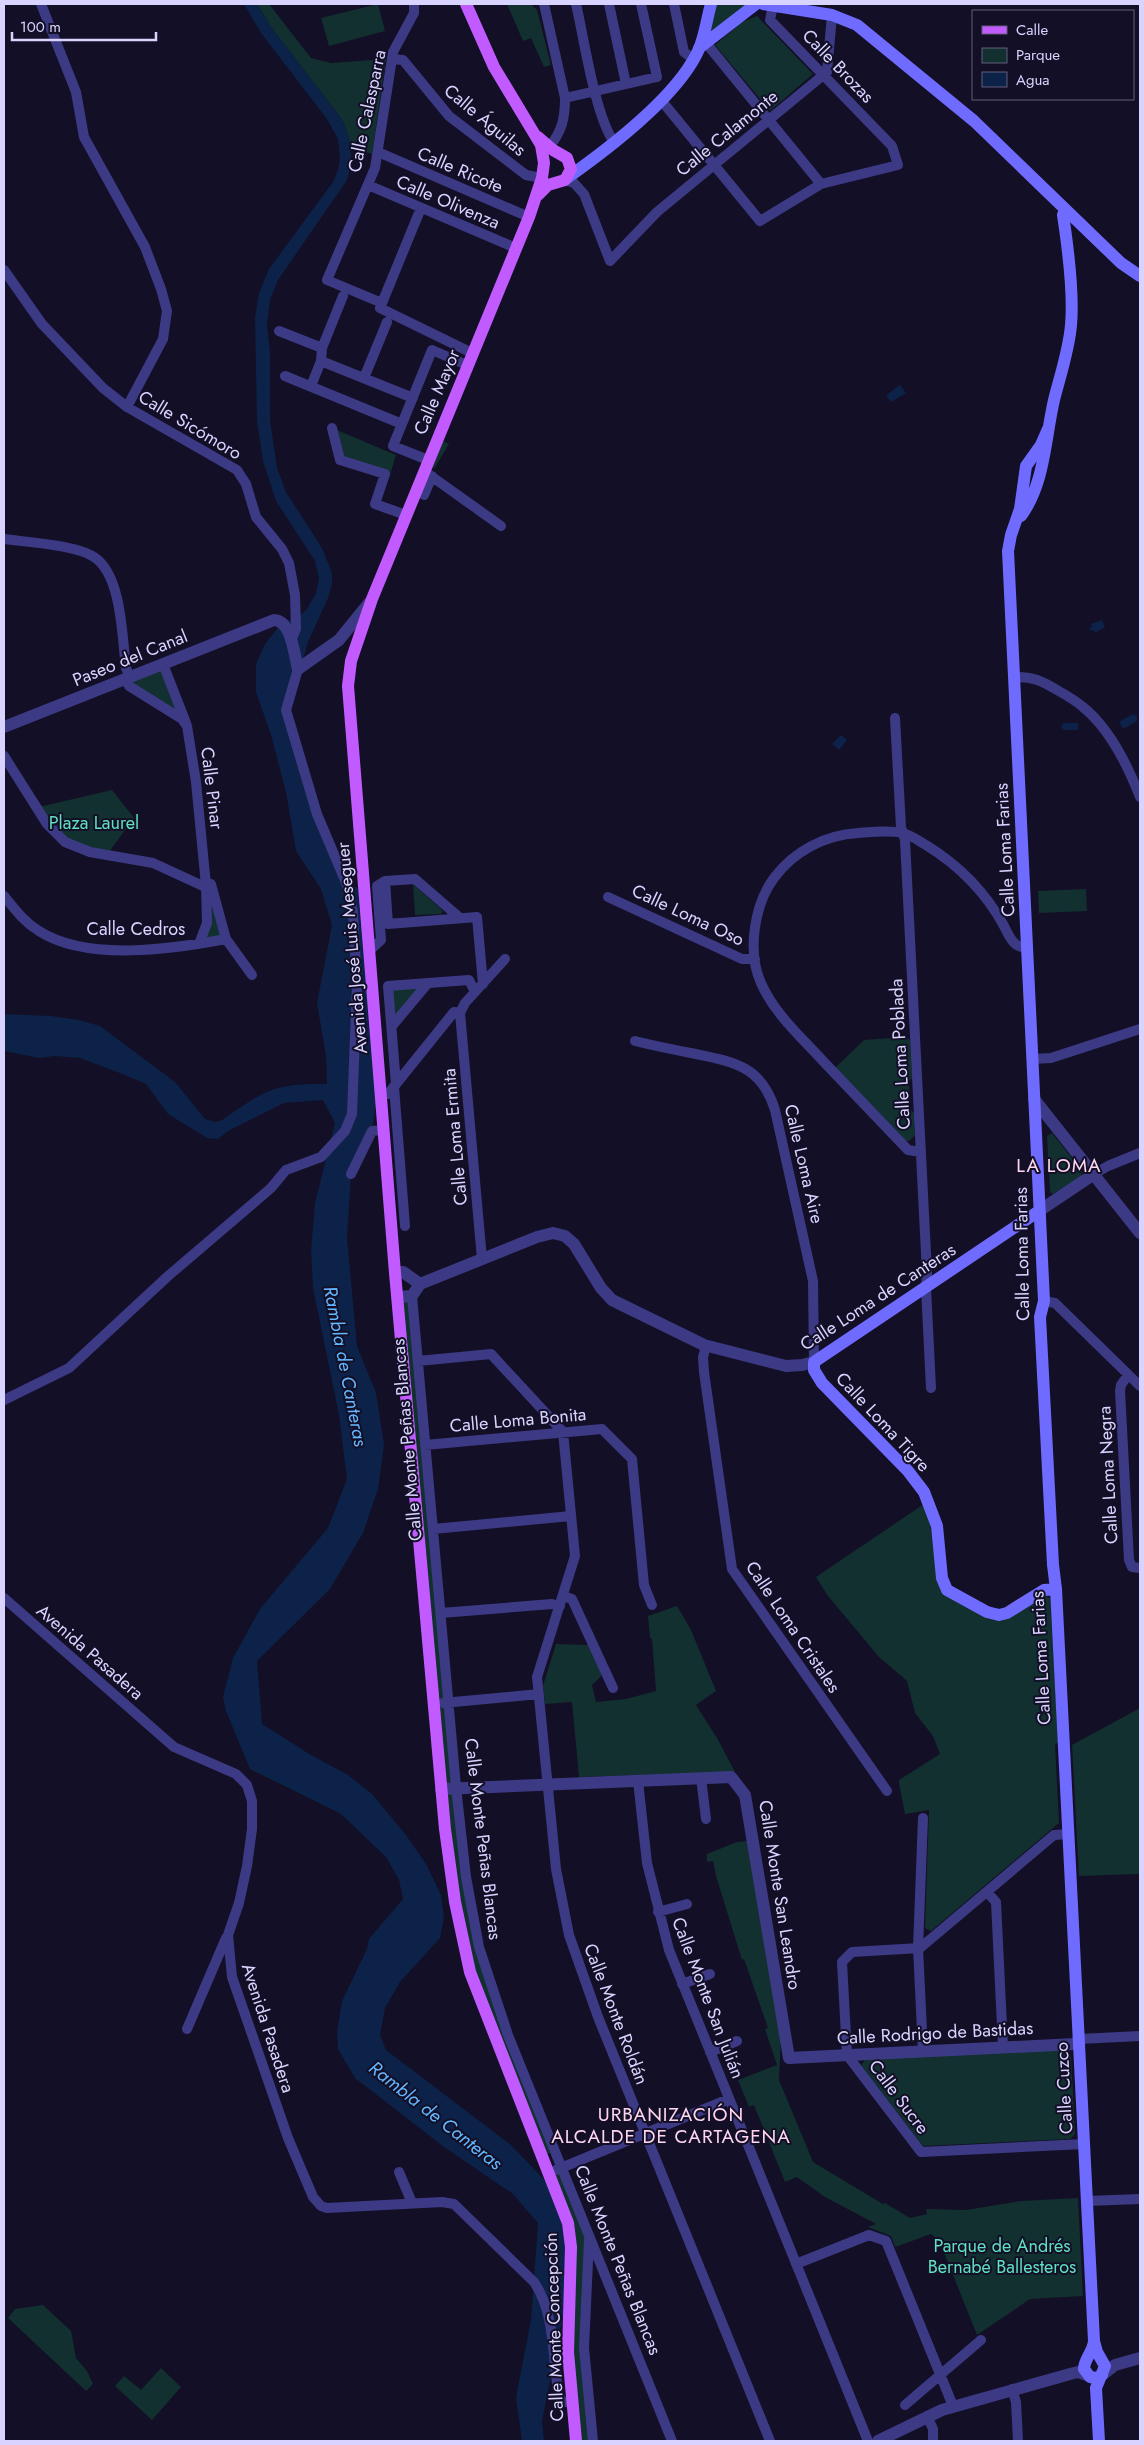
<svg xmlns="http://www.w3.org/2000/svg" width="1144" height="2445" font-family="Jost,sans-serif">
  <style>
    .green { fill: #12302f }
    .water { fill: #0c2248 }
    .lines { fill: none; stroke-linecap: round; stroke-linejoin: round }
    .minor { stroke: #3d3a85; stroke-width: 10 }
    .tertiary { stroke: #3d3a85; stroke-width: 12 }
    .secondary { stroke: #6f6bff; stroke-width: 12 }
    .primary { stroke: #c25bff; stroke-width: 12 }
    .labels { text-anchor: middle; stroke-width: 4; stroke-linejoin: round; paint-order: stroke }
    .street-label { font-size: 18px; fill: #d9d4ff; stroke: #130f26 }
    .park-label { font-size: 18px; fill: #5fe0c0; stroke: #130f26 }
    .neighbourhood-label { font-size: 19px; letter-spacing: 1px; fill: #ffd6f0; stroke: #130f26 }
    .water-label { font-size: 19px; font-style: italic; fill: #62b6ff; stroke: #130f26 }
  </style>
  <rect width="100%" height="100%" fill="#130f26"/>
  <path class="green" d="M257 4H269L311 58 331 63 386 59 372 154 351 147 345 126 340 117 271 27Z
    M378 4 385 31 329 46 321 18Z
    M507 4H531L537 10 551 65 544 67 531 38 523 41Z
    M711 4H756L710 32Z
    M757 16 813 74 770 111 715 45 742 22Z
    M332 428 396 455 390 475 340 460Z
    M443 441 449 444 434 469 433 467Z
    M163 664 187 726 126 679Z
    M112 790 134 818 109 852 65 842 39 807Z
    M413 884 443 911 441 914 415 915Z
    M206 885 226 939 199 944 207 923Z
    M1086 889 1087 911 1039 913 1038 891Z
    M428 983 392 1026 388 986Z
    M906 1037 910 1040 912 1078 909 1082 910 1109 914 1113 915 1135 909 1141H905L835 1068 864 1040Z
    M1052 1133 1082 1171 1081 1176 1053 1194 1050 1192 1047 1136Z
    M412 1296 456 1787 479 1947 555 2151 543 2156 462 1938 398 1297Z
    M924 1504 928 1509 938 1579 985 1616 1042 1595 1050 1598 1058 1743 1055 1744 1059 1823 931 1931 925 1928 929 1810 905 1814 899 1783V1780L940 1754 933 1736 915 1713 907 1681 879 1657 828 1596 816 1577Z
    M677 1606 691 1630 716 1691 696 1705 717 1738 735 1772 579 1777 572 1702 545 1704 543 1686 556 1644 588 1645 602 1675 592 1685 596 1702 626 1699 656 1691 652 1639 650 1638 648 1616Z
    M1140 1708V1874L1079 1876 1072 1745Z
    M748 1841 781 2037 779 2080 813 2162 883 2204 885 2203 910 2218 927 2214 926 2209 966 2210 1021 2201 1078 2198 1083 2296 1030 2299 977 2335 939 2240 931 2234 895 2247 891 2236 868 2227 876 2224 825 2197 797 2177 785 2182 754 2105 749 2107 738 2080 777 2065 765 2029 768 2028 744 1959 742 1960 716 1876 713 1861 707 1862V1854L737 1842Z
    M1065 2049 1071 2055 1075 2134 1070 2139 923 2146 861 2065 866 2059Z
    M561 2168 589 2236 584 2348 593 2441H576L549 2172Z
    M43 2305 71 2331 76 2358 87 2371 93 2384 86 2391 8 2318 15 2309Z
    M161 2368 181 2387 152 2420 115 2386 124 2376 141 2390Z"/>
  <path class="water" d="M244 4H257L271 27 340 117C352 137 354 158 347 180L278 280 270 300 267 326 270 352V420L277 468 286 492 322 548 332 573V584L328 598 308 642 289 710 319 812 350 886 359 888 377 1095 372 1131 351 1174 347 1238 357 1346 376 1393 384 1445 378 1489 363 1533 330 1589 257 1661 262 1724 311 1755 348 1775 372 1794 406 1835 426 1864 441 1895 444 1918 440 1938 400 1982 385 2008 380 2035 386 2050 511 2145 558 2194 565 2212 569 2287 542 2421 544 2441H522L516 2397 531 2320 538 2223 513 2194 444 2147 355 2078 338 2049 337 2031 342 2001 367 1949 369 1939 403 1899 399 1880 386 1857 341 1814 250 1769 226 1711 223 1697 233 1658 260 1609 328 1528 347 1479 339 1415 313 1288 311 1250 315 1203 335 1123 323 1100 284 1103 228 1131 218 1139 207 1138 168 1114 146 1084 125 1075 80 1058 55 1056 39 1058 4 1051V1014L51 1016 79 1020 100 1026 175 1082 205 1119 216 1122 222 1120C265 1090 274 1083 327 1084L326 1056 317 1003 332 925 321 889 296 851 286 792 271 735 256 692V664L265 644 280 625 300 615 307 609 316 593 319 578 315 561 276 501 263 461 257 421 255 318 259 293 269 269 333 182 338 170 340 159 338 139 327 119 261 33Z
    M900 385 906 393 891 402 886 395Z
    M1102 620 1105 627 1095 633 1093 630 1090 631 1089 629 1092 627 1091 624Z
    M1133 714 1137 716V721L1123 729 1119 722Z
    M1064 723H1078V730H1064L1061 727Z
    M841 735 847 740 839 750 832 744Z"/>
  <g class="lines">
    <path class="minor" d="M41 4 76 92 84 137 145 247 161 289 167 311 163 339 127 407
      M544 4 565 98C565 118 562 132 549 147
      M576 4C584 38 595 116 614 142
      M609 4 626 84
      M641 4 657 77
      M674 4 684 52 693 59
      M706 43 821 184
      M392 59 403 60 449 116 526 175 542 178
      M565 98 657 77
      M661 100 760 221 821 184 898 165 892 146 770 20 773 5
      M378 152 529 217
      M565 180 574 183 584 194 610 261 657 212 827 72 832 15
      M368 185 516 248
      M421 208 380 308 472 353
      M4 270 42 324 103 388 127 407 237 470 246 484 256 517 282 549 289 563 295 595 296 629 293 636 290 638
      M382 303 327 280 375 168 393 52 414 13V4
      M279 331 322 348
      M321 361 413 398
      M285 376 402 424
      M364 378 387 322
      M311 386 321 361 322 348 343 296
      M332 428 340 460 385 474 375 504 406 515
      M428 460 393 446 432 350 467 365
      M424 471 501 526
      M424 495 432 476
      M4 539C26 542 77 545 94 557 122 575 122 637 126 668L130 677
      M163 664 186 723
      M1014 677C1032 676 1042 681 1057 690 1066 695 1075 700 1083 707 1109 728 1128 766 1140 797
      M126 679 129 686 182 719 187 726 196 782 206 885 207 923 199 944
      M895 718 901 827 905 840 927 1273 926 1288 931 1388
      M4 756 47 824 65 842 90 852 153 863 203 886 206 885
      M385 881 388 924 477 917 483 984
      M211 884 226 939 252 975
      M4 896C14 908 24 922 39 931 87 962 173 949 226 939
      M608 897 742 959H755
      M369 951 381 940 377 886 385 881 415 879 460 918
      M460 1013 482 1259
      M392 1026 428 983
      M635 1041C655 1046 675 1050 696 1054 735 1062 762 1067 775 1110L813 1281 814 1362
      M1032 1059 1051 1058 1140 1029
      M396 1084 388 986 469 980 475 992
      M394 1087 405 1226
      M381 1094H388L454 1012 460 1013 465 1003 505 959
      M921 1152 908 1150C879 1120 851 1090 822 1060 800 1036 774 1013 761 983 747 952 754 905 774 878 794 851 825 835 858 833 872 832 889 830 903 833 911 835 919 841 926 845 960 866 985 891 1004 926 1009 936 1014 949 1027 947
      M351 1174 372 1131 384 1130
      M1094 1174 1108 1166 1140 1153
      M412 1296 456 1787 466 1877 479 1947 508 2035 672 2441
      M1044 1301 1055 1303 1140 1386
      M706 1346 703 1357 704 1372 732 1569 887 1791
      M418 1361 491 1354 563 1432 575 1556 537 1677 556 1869 569 1935 598 2017 770 2441
      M1128 1375 1121 1385 1120 1391 1129 1560 1132 1567 1140 1568
      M4 1400 69 1368 167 1277 271 1188 286 1170 321 1157 345 1131 352 1114 357 986 353 912 347 885 317 814 286 710 298 669
      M425 1445 602 1429 632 1459 644 1585 652 1605
      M433 1529 571 1516
      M563 1596 572 1599 613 1688
      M4 1598 174 1747 236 1774 247 1785 252 1801V1829L247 1866 239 1903 228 1935 232 1977 288 2138 313 2197 321 2206 327 2208 442 2202 454 2204 534 2282C556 2314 552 2360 559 2397L563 2402H571
      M441 1613 552 1604 560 1606
      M443 1703 539 1694
      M701 1778 706 1819
      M638 1781 647 1863 669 1950 868 2441
      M1069 1834 1054 1835 920 1948 852 1952 842 1962 847 2055 921 2152 1084 2144
      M987 1892 996 1902 1003 2047
      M658 1912 687 1904
      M682 1984 710 1974
      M187 2029 226 1938
      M1079 2039 1140 2036
      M923 2051 918 1948 923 1818
      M710 2052 737 2041
      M556 2170 729 2099
      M399 2172 412 2203
      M1087 2201 1140 2199
      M589 2240 584 2348 593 2441
      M796 2264 869 2235 886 2241 953 2406
      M1012 2389 1016 2402 1018 2441
      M905 2405 981 2340
      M927 2416 933 2429V2441"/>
    <path class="tertiary" d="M4 727 274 620C292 621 294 655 298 669L339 640 369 603
      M1034 1099 1140 1233
      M1039 1211 1094 1174
      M395 1273 403 1272 420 1284
      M420 1284 537 1237 553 1233 565 1236 574 1244 601 1288 612 1300 704 1345 786 1366 802 1365 814 1362
      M398 1297 412 1296 420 1284
      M441 1789 731 1777 745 1795 789 2058 1075 2044 1079 2039
      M1102 2375 1115 2365 1140 2358
      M878 2441 942 2410 1070 2374 1078 2372 1087 2375"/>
    <path class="secondary" d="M763 4 832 15 857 25 974 121 1121 263 1140 276
      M699 48 756 4
      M567 178C608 149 679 95 699 49 705 35 707 18 711 4
      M1048 429 1041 445 1026 466 1020 509 1011 535 1008 551 1044 1301 1040 1317 1053 1565 1056 1589 1094 2341 1097 2352 1105 2366 1096 2388 1099 2441
      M1021 516C1045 483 1045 439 1054 400 1060 376 1069 350 1071 325 1074 292 1068 248 1063 215L1065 210
      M1039 1211 814 1362V1370L822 1383 908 1471 924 1492 937 1526 942 1578 947 1590 987 1612 999 1615 1007 1613 1044 1590 1056 1589
      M1094 2341C1093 2352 1084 2359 1084 2369L1090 2377 1096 2378 1102 2375"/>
    <path class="primary" d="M466 4 494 67 541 145 544 163 542 178 529 217 372 599 351 661 348 686 395 1273 445 1829 455 1902 470 1972 568 2223 571 2247 568 2352 576 2441
      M538 137 553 150 567 158 571 169 565 180 548 185 538 195"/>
  </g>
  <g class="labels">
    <g class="street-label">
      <text transform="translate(838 66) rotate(46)" y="6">Calle Brozas</text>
      <text transform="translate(367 111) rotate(-78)" y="6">Calle Calasparra</text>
      <text transform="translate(485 120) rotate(40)" y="6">Calle Águilas</text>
      <text transform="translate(727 133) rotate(-39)" y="6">Calle Calamonte</text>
      <text transform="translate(460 170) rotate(23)" y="6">Calle Ricote</text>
      <text transform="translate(448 202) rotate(23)" y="6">Calle Olivenza</text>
      <text transform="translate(437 392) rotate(-67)" y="6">Calle Mayor</text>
      <text transform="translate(190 425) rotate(31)" y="6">Calle Sicómoro</text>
      <text transform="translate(130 658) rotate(-22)" y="6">Paseo del Canal</text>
      <text transform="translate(212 788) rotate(83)" y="6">Calle Pinar</text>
      <text transform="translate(1005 850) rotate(-93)" y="6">Calle Loma Farias</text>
      <text transform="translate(688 915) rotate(25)" y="6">Calle Loma Oso</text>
      <text x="136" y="935">Calle Cedros</text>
      <text transform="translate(352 948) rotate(-95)" y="6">Avenida José Luis Meseguer</text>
      <text transform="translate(900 1054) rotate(-93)" y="6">Calle Loma Poblada</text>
      <text transform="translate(455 1137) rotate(-95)" y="6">Calle Loma Ermita</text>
      <text transform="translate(804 1164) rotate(77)" y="6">Calle Loma Aire</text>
      <text transform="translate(1022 1254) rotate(-91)" y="6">Calle Loma Farias</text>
      <text transform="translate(878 1297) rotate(-33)" y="6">Calle Loma de Canteras</text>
      <text transform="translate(518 1420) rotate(-5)" y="6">Calle Loma Bonita</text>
      <text transform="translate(883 1422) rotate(47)" y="6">Calle Loma Tigre</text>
      <text transform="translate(407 1440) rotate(-95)" y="6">Calle Monte Peñas Blancas</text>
      <text transform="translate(1108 1475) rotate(-93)" y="6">Calle Loma Negra</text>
      <text transform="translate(793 1627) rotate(56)" y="6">Calle Loma Cristales</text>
      <text transform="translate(90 1652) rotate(41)" y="6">Avenida Pasadera</text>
      <text transform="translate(1041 1658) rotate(-93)" y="6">Calle Loma Farias</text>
      <text transform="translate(483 1839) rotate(83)" y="6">Calle Monte Peñas Blancas</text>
      <text transform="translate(780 1895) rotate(81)" y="6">Calle Monte San Leandro</text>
      <text transform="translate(708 1998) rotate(69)" y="6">Calle Monte San Julián</text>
      <text transform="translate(616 2014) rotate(69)" y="6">Calle Monte Roldán</text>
      <text transform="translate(268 2028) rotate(72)" y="6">Avenida Pasadera</text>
      <text transform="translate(935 2033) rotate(-3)" y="6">Calle Rodrigo de Bastidas</text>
      <text transform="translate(1064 2088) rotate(-93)" y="6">Calle Cuzco</text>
      <text transform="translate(899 2097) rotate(53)" y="6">Calle Sucre</text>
      <text transform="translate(618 2260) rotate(68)" y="6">Calle Monte Peñas Blancas</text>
      <text transform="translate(554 2327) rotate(-92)" y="6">Calle Monte Concepción</text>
    </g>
    <g class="park-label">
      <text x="94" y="829">Plaza Laurel</text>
      <text x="1002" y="2252">Parque de Andrés<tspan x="1002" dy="21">Bernabé Ballesteros</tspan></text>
    </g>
    <g class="neighbourhood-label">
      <text x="1059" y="1172">LA LOMA</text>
      <text x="671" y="2121">URBANIZACIÓN<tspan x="671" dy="22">ALCALDE DE CARTAGENA</tspan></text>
    </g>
    <g class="water-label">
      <text transform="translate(346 1366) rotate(79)" y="7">Rambla de Canteras</text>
      <text transform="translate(436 2115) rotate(38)" y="7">Rambla de Canteras</text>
    </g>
  </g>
  <rect width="1144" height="2445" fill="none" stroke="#d9d4ff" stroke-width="10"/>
  <rect x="972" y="10" width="162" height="90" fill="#130f26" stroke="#625e7d"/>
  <rect x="982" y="26" width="25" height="8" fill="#c25bff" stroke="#625e7d"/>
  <text x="1016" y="35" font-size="15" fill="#d9d4ff">Calle</text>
  <rect x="982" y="48" width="25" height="15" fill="#12302f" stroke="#625e7d"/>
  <text x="1016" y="60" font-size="15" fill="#d9d4ff">Parque</text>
  <rect x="982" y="72" width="25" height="15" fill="#0c2248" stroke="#625e7d"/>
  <text x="1016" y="85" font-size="15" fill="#d9d4ff">Agua</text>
  <path d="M12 32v8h144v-8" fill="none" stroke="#d9d4ff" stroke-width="2.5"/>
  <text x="20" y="32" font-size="15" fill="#d9d4ff" stroke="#130f26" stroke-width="4" paint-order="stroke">100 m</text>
</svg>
